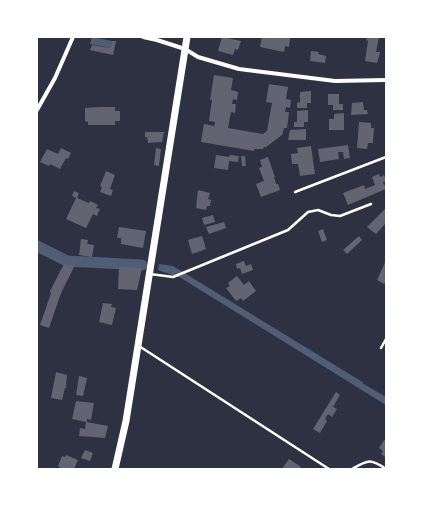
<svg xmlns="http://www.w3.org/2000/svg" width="423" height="506" font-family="'Golos Text',sans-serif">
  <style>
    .water { fill: #4f5d75 }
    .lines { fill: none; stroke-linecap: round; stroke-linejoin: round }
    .canal { stroke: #4f5d75; stroke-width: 11 }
    .building { fill: #626471 }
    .service { stroke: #fff; stroke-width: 2.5 }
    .minor { stroke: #fff; stroke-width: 4 }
    .secondary { stroke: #fff; stroke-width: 7 }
  </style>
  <rect width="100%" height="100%" fill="#2d3142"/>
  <path class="water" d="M92 37 112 41 110 48 90 44Z
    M159 264 173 266 364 383H362L386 397V405L181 278 158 270Z"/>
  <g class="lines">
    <path class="canal" d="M37 246 67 261 142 265"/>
  </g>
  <path class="building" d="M222 37 241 41 238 50 235 49 233 55 218 51Z
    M262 37 290 38 289 47 285 46 284 52 260 47Z
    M367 37H379L376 52H380L377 63 365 61 368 41 366 40Z
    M112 41H116L113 55 90 50 92 45 110 48Z
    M311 51 319 52 318 54 326 56 325 63 310 61Z
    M214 75 233 78 231 90 238 92 237 100 233 99 232 104H236L235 113 231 112 228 128 263 134 267 131 272 103 266 102 269 84 288 87 286 99 291 100 290 108 286 107 285 112H289L287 128H284L282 135 266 147H264L263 149H254V151L201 142 204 124 214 126 215 122 209 121 212 100H210Z
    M311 91V103H307V108H297V103L300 102V92Z
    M328 94H339V104H343V110H333V105H328Z
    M363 102 364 110H367L368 114 351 115 352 103Z
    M100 107H115V111H120V121H115V125H88V122L85 121V108Z
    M308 110V122H304V127H294V122H297V111Z
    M344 113V130H329V119H334V114Z
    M359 122 371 123V128H374L373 143H368L367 149 357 148Z
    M306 129V140H288L290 130Z
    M145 132H164L162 142 148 143 147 137H145Z
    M348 145 350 158 344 159 343 152H338L339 159 320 162 318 149Z
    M311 146 315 174 300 176 298 164H292L291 154 298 153 297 148Z
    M61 148 71 153 68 159 66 158 60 169 50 164 49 166 40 162 47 149 58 154Z
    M156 148 161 149 159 166 154 165Z
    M216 155 229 157 230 155 239 156 238 162 229 161 228 170 214 168Z
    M241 156H245L246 166H242Z
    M268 157 275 177H274L276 184H278L280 190 261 197 256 184 264 181 259 168 262 167 260 160Z
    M106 171 115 175 110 189 113 190 111 196 100 192 102 187 100 186Z
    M379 174 380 177 384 175 386 181 383 182 384 185H386V189L348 205 343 193 364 185 365 189 375 185 372 177Z
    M198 190 210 193 208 199 211 200 210 206H207L206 210 196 208Z
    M74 191 79 193 77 198 89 203 90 201 98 205 96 208 100 209 97 216 93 214 86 228 66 219 76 198 72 196Z
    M386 208V223L376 234 367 227Z
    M213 215 215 222 204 225 202 218Z
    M224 222 226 228 209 234 206 227Z
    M119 227 146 231 143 248 121 244V238H117Z
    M323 229 327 240 322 242 318 231Z
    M202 236 206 249 192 254 188 240Z
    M359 236 362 240 347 254 343 250Z
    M81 239 88 240 87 244 94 245 92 257 79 255Z
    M386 260V281L384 284 377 280Z
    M244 261 246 266 251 264 253 270 242 274 240 268 237 269 236 264Z
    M64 264 75 265 61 293 49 328 40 325 51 293 50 291Z
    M119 267 142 268 137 290 118 289Z
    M237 276 244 285 249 281 256 291 243 301 241 298 236 301 226 288 230 286 228 283Z
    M103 303 112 304 111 307 116 308 112 325 99 322Z
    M56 372 67 375 66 388H65L62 400 51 398Z
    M79 376 87 378 83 396 76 395Z
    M336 392 340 395 333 407 337 409 332 417 328 414 325 419 327 421 320 433 313 429Z
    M76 401 94 403 91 420 87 419V422L108 426 105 438 79 436 80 428 85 429 86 422 72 419Z
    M384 440 386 441V458L381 454 383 451 379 448Z
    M85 450 93 453 90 461 81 458Z
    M66 455 78 460 74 469H62L58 466 62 456 65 457Z
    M289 459 301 467 299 469H282Z"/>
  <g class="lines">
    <path class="service" d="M295 192 386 157
      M150 274 173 277 288 230 308 212 318 210 331 215 340 216 371 204
      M139 346 329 469
      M381 348 386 339
      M352 469C368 460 370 458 386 469"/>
    <path class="minor" d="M143 37 157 40 185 49 198 57 239 69 335 81 386 80
      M37 110 55 78 73 37"/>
    <path class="secondary" d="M115 469 126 421 187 37"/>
  </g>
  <rect width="423" height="506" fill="none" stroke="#ffffff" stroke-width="76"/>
</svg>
